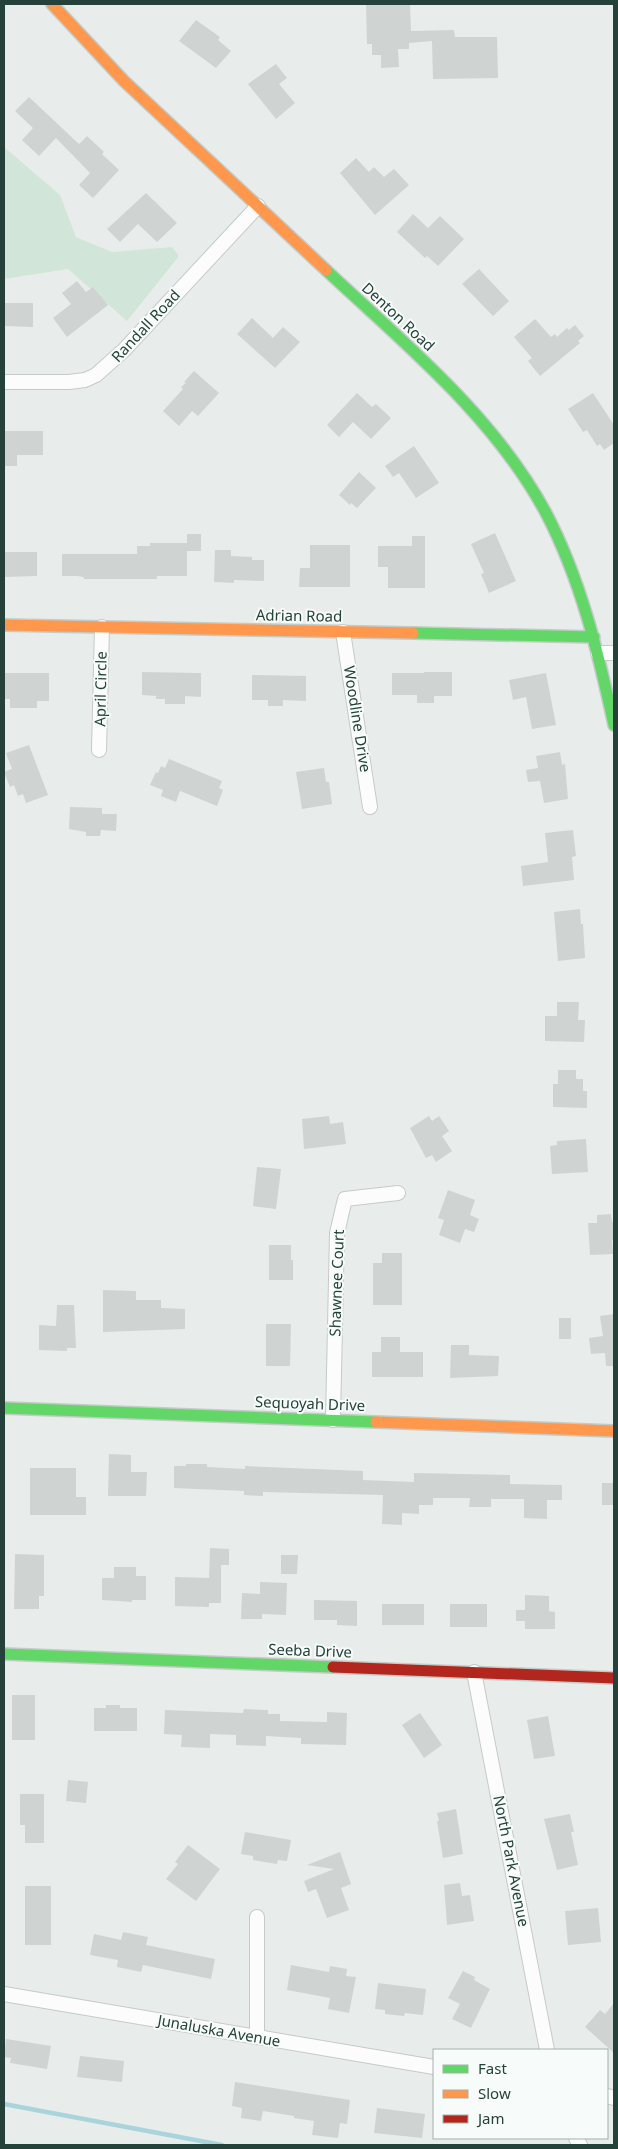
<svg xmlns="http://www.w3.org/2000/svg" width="618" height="2149" font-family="'Noto Sans',sans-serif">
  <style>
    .green { fill: #d1e6d8 }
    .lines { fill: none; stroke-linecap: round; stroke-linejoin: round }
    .stream { stroke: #a9d4db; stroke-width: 4.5 }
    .building { fill: #cfd4d2 }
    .street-casing { stroke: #c5cac8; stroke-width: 16 }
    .fast-casing { stroke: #c3cbc8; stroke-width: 14 }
    .slow-casing { stroke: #c3cbc8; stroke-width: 14 }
    .jam-casing { stroke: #c3cbc8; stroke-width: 14 }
    .street { stroke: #fcfcfc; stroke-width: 14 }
    .fast { stroke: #63d668; stroke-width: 11 }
    .slow { stroke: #ff974d; stroke-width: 11 }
    .jam { stroke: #b3261e; stroke-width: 11 }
    .labels { text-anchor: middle; stroke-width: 4; stroke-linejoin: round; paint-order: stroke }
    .street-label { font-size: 15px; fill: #24423a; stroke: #f7fbf9 }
  </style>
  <rect width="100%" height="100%" fill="#e8edeb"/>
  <path class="green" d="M4 147 60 195 76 237 112 252 172 247 179 256 127 321 68 269 4 279Z"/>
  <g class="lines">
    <path class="stream" d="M4 2104 222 2145"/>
  </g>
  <path class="building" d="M366 4H410L411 31 454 30 455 37H497L498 78 433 79 432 41 409 43V49H398L399 67 381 68V55H372V44H367Z
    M196 20 220 37 218 40 231 51 216 68 179 41Z
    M276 64 287 78 279 84 295 103 276 119 248 84Z
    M29 97 79 144 87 136 104 152 102 154 119 170 93 198 79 185 90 173 56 138 39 156 22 140 33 128 15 111Z
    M356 158 369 172 374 167 384 177 394 169 409 185 375 215 340 173Z
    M146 193 177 223 157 242 138 224 120 242 107 229Z
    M413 214 428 228 440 216 464 239 438 266 427 256 425 258 397 232Z
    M479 269 509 301 493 316 462 284Z
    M77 281 86 292 93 287 108 305 67 337 53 318 71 304 62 293Z
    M4 303H33V327L4 326Z
    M252 318 273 338 283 327 300 342 275 368 237 334Z
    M535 319 551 337 555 334 557 337 567 328 569 330 575 325 584 336 578 341 580 343 540 376 528 361 532 358 514 337Z
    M194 371 219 393 198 416 192 411 179 426 163 411 183 389 181 387 186 383 184 382Z
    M357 393 372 407 376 404 391 418 371 439 353 422 339 437 327 425Z
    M593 393 614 425V443L604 450 600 444 597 446 587 430 583 432 568 409Z
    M4 431H43V455H17V466H4Z
    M414 446 439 483 416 498 399 473 393 477 385 466Z
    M359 472 376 488 357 508 351 503 350 505 339 495Z
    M495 533 516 581 489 593 481 574 484 573 471 544Z
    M187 534H201V551H187Z
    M412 536H425V588H388V567H378V546H412Z
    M150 543H187V576H157V579H84V577L77 576H62V554H137V546H150Z
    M310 545H350V587H299L300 568H310Z
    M215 550H231V556L252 557V560H264V581L234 580V583L214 582Z
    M4 552H37V576L4 577Z
    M142 672 201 673V697L185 696V704H165V699H156V696L142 695Z
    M424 672H452V696H434V703H417V695H392V673H424Z
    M4 673H49V701H37V708H10V699H4Z
    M546 673 556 725 532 729 526 697 513 700 509 680Z
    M252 675 306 676V701L283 700V706H268V700H252Z
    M29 745 48 795 26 803 23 794 18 796 14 785 10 787 4 772 12 769 6 753Z
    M560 752 562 765 565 764 568 799 544 803 540 781 528 782 526 770 538 768 536 756Z
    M169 759 222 781 219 788 223 790 217 806 180 791 176 802 161 796 163 790 150 785 156 772 158 773 161 766 165 768Z
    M324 768 326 782H329L332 804 302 809 296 772Z
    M70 807 102 808V814H117L116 831 101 830 100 836H86V832L69 829Z
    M573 830 576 856 572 857 574 880 523 886 521 866 548 862 545 833Z
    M580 909 581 924H583L585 958 558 961 554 912Z
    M557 1002H579L578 1020H585L584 1042 545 1041V1016H557Z
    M558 1070H576V1079H583V1091H587V1108L553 1107V1084H558Z
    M329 1116 330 1124 343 1122 346 1144 304 1149 302 1119Z
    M429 1116 432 1121 439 1116 449 1131 442 1136 452 1151 436 1162 432 1155 426 1158 410 1128Z
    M586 1139 588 1172 552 1174 550 1146 557 1145V1141Z
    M257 1167 281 1169 276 1209 253 1206Z
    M448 1190 475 1200 470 1215 479 1219 474 1232 465 1229 460 1243 439 1235 444 1220 438 1218Z
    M611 1214 612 1222H614V1240H612L613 1254 590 1255 588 1223H597V1215Z
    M269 1245H291V1260H293V1280H269Z
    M382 1253H402V1305H373V1263H382Z
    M103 1290 136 1291V1300H161V1308L185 1309V1329L103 1332Z
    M57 1305H74L76 1348H67V1351L39 1350V1325L56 1326Z
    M614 1314V1366H606L605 1353 591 1354 589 1338 603 1336 600 1316Z
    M559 1318H571V1339H559Z
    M266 1324H291L290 1366H266Z
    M381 1337H400V1352H423V1377H372V1352H381Z
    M451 1345H469V1355L499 1356 498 1376 450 1378Z
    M109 1454 131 1455V1472H147L146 1496H108Z
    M186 1464H207V1467L245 1469V1466L363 1471V1480L414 1482V1473L510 1475V1484L562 1485V1500H547V1519L524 1518V1499H491V1507H469L470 1498H433V1505H419V1514L402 1513V1525L382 1524 383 1495 263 1492V1496L244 1495V1491L174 1488V1466H186Z
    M30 1468H76V1497H86V1515H30Z
    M602 1483H614V1505H602Z
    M210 1548 229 1549V1565H221V1603H209V1607L175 1606V1577L209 1578Z
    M15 1554 44 1555V1596H39V1609H14Z
    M281 1555H298L297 1574H281Z
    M114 1567H136V1576H146V1600H132V1602L102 1600V1578H114Z
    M260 1582 287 1583 286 1615 262 1614V1619H241L242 1593 260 1594Z
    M525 1595 549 1596V1611L555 1612V1629H525V1621H516V1610H525Z
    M314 1600 357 1601V1626L337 1625V1620H314Z
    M382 1604H424V1625H382Z
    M450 1604H487V1627H450Z
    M12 1695H35V1740H12Z
    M106 1705H120V1708H137V1731H94V1708H106Z
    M244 1709 268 1710V1714H280V1721L327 1722V1712L347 1713 346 1745 301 1744V1738L266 1736V1746L236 1745V1735L210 1734V1748L181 1747 182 1735 164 1734 165 1710 243 1713Z
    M420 1713 442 1745 424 1758 402 1725Z
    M548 1716 555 1756 534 1759 527 1720Z
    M68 1780 88 1782 86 1803 66 1801Z
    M20 1794H44V1843H25V1825H20Z
    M456 1809 463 1854 443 1858 437 1821H439L437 1813Z
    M570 1814 574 1832H571L578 1865 557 1870 544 1819Z
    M245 1832 291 1840 287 1861 278 1860 277 1864 253 1860V1856L241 1854Z
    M188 1845 220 1869 196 1901 166 1879 178 1864 175 1862Z
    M340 1852 351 1884 341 1888 349 1910 327 1918 316 1889 308 1892 304 1881 334 1869 307 1865Z
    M460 1883 462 1896 470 1895 474 1921 447 1925 444 1885Z
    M25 1886H51V1945H25Z
    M598 1908 601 1942 568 1945 565 1911Z
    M123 1932 148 1937 146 1945 215 1959 211 1979 143 1965 141 1972 117 1967 118 1960 90 1955 94 1934 121 1940Z
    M291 1965 329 1972 330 1966 347 1969 346 1976 356 1977 349 2013 328 2009 330 1998 287 1990Z
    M463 1971 475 1977 474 1980 490 1989 471 2028 452 2019 460 2004 448 1998Z
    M378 1983 426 1989 423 2015 405 2013 404 2016 385 2014V2010L375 2009Z
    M614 2003V2053L585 2027 600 2010 605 2014Z
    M6 2039 51 2046 47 2069 10 2063 11 2058 4 2057Z
    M80 2056 124 2061 122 2082 77 2077Z
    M235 2082 350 2100 347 2124 340 2123 338 2138 312 2135 314 2121 294 2118V2116L263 2111 261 2121 241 2118 242 2108 232 2106Z
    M377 2108 425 2114 422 2138 374 2133Z"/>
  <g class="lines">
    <g class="street-casing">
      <path id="street" d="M4 382H69L85 380 96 375 124 350 258 206
        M343 632 370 807
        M598 653H614
        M99 750 102 627
        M333 1420 337 1233 345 1199 398 1193
        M474 1672 547 2050
        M257 1917V2037
        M4 1994 434 2067
        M607 2096 614 2098
        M576 2138 580 2145"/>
    </g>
    <g class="fast-casing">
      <path id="fast" d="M326 270C405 344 494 416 546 513 581 580 598 652 614 725
        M413 633 594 637
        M4 1408 376 1422
        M4 1654 333 1667"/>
    </g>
    <g class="slow-casing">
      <path id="slow" d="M52 4 124 81 326 270
        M4 625 413 633
        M376 1422 614 1431"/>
    </g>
    <g class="jam-casing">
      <path id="jam" d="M333 1667 614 1678"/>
    </g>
    <use href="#street" class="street"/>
    <use href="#fast" class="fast"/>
    <use href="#slow" class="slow"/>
    <use href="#jam" class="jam"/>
  </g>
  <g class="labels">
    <g class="street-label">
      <text transform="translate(398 317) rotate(43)" y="5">Denton Road</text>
      <text transform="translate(146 326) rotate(-47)" y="5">Randall Road</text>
      <text transform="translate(299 616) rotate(1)" y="5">Adrian Road</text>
      <text transform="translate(101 689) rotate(-89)" y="5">April Circle</text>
      <text transform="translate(357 719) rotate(81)" y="5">Woodline Drive</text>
      <text transform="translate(337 1283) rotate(-88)" y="5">Shawnee Court</text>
      <text transform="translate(310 1404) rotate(2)" y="5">Sequoyah Drive</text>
      <text transform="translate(310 1651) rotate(2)" y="5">Seeba Drive</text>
      <text transform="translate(511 1861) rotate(79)" y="5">North Park Avenue</text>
      <text transform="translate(219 2031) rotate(10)" y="5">Junaluska Avenue</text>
    </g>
  </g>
  <rect width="618" height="2149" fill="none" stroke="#24423a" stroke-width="10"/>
  <rect x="433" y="2049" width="175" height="90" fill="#f7fbf9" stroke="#a3b1ad"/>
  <rect x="443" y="2065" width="25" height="8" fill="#63d668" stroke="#a3b1ad"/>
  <text x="478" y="2074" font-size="15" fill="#24423a">Fast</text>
  <rect x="443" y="2090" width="25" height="8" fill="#ff974d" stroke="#a3b1ad"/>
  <text x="478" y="2099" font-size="15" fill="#24423a">Slow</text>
  <rect x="443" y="2115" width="25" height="8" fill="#b3261e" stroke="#a3b1ad"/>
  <text x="478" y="2124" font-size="15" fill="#24423a">Jam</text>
</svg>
